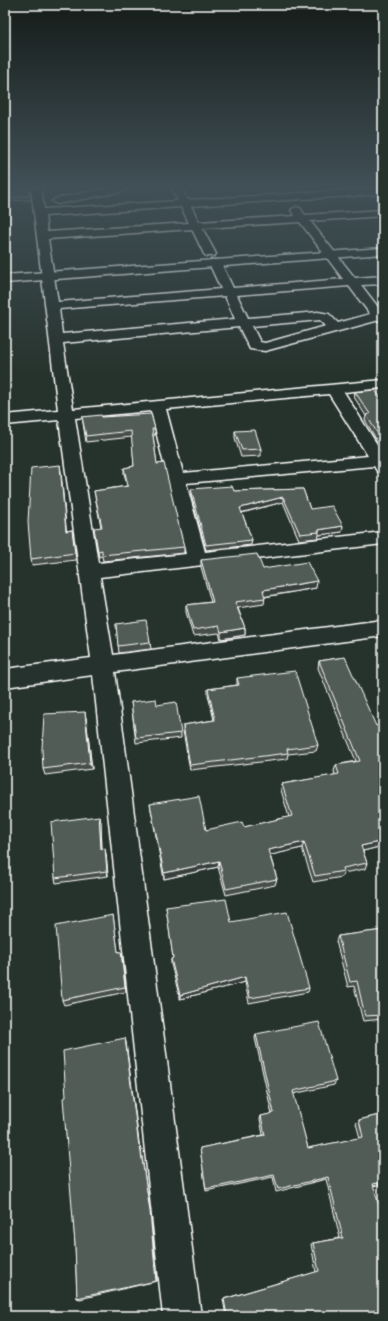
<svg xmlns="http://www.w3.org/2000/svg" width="388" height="1321" font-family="'Architects Daughter',sans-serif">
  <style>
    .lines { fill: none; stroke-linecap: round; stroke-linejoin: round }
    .minor-casing { stroke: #fff; stroke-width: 3 }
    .major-casing { stroke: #fff; stroke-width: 3 }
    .minor { fill: #26332d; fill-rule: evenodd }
    .major { fill: #26332d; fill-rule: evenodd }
    .wall { fill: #464f4b; stroke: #fff }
    .shaded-wall { fill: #39403d; stroke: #fff }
    .building { fill: #515c57; stroke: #fff }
  </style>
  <rect width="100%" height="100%" fill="#26332d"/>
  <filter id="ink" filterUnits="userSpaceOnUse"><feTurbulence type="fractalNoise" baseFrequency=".025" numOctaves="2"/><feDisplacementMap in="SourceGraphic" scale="8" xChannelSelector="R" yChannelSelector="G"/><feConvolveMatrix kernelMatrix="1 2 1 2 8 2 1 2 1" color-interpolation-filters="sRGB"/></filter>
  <g filter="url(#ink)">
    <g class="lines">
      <g class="minor-casing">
        <path id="minor" d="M31 188H41L44 209 178 201 171 188H181L188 200 383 188V194L191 206 199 222 295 216 291 210 296 207 300 208 305 215 383 210V216L310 221 355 278 383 276V284L361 285 381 311H383V319L265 351 250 349 239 327 63 343 73 409 383 380V388L344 392 383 454V472L377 471 374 466 186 483 205 552 383 532V544L100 577 113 655 383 620V636L115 672 201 1316H163L93 675 5 687V669L91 658 59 420 5 425V415L58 410ZM181 207 189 223 47 232 45 216ZM300 222 343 279 233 288 221 263 219 260H211L209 263 221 289 58 302 48 239 192 229 204 254 206 256H214L216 254 202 228ZM349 286 370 314 338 323 329 314 318 312 248 318 237 295ZM225 296 235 319 62 334 59 309ZM320 320 326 326 265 343 260 342 252 326ZM329 394 368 456 183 473 166 409ZM151 411 186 554 98 563 75 418Z
          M111 188H129L124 191 57 204 52 201 57 198Z"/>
      </g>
      <g class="major-casing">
        <path id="major" d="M383 248V254L5 283V275Z"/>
      </g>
      <use href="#minor" class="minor"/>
      <use href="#major" class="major"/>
    </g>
    <path class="wall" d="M29 188 31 200 9 201 8 198Z
      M355 392 383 401V446L379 439H376L365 420 366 416 354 397Z
      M82 417H102L155 429V435H153L157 464 184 547V553L103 561 102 556 99 557 95 534 101 527 94 491 127 486 124 473V468L134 466 132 437 86 442Z
      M235 431 261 449V456L241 457 235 438Z
      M60 465 66 531 72 530 76 560 32 565 31 559Z
      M191 489 234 491 303 489 310 509 342 532 319 535 318 538 299 540 283 502 242 513 252 540 251 545 206 550 191 495Z
      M201 560 263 569 316 588 265 597 264 604 238 608 245 628V635L221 639 219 633 193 636 186 612V605L211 602 201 567Z
      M116 624 150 642 151 649 119 653Z
      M345 657 383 846 363 851 367 863 365 869 343 873 342 877 313 882 302 848 270 855 277 879 275 885 226 895 218 867 164 879 151 810 150 804 206 830 244 827 289 817 281 790 282 784 335 775 334 771 336 765 356 761 318 668 319 661Z
      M237 678 318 745 316 751 288 754 287 759 190 770 183 731V725L214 720 208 695V689L237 685Z
      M131 702 157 705 181 733V738L136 743Z
      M86 718 92 769 45 775 43 769Z
      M99 816 101 822 102 849 106 854 108 876 56 883 55 878Z
      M166 907 231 922 309 988 308 992 249 1003 245 982 180 999 171 964V959L173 958Z
      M113 915 118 952H121L122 957 126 992 64 1005 62 1000Z
      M383 930V1019L363 1021 354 986 348 987 336 941 338 936Z
      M256 1034 336 1081 334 1085 293 1094 308 1148 360 1138 356 1123 359 1120 383 1114V1184L373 1186 346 1316H226L223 1299 316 1272 311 1244 313 1243 340 1238 326 1179 276 1192 273 1177 206 1191 200 1148 263 1135 260 1119 261 1116 272 1114 255 1038Z
      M125 1038 139 1146H140L141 1149 150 1213 157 1281 80 1299 77 1298 75 1244 66 1097Z"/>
    <path class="shaded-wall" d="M60 465 61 471 67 537 66 531Z
      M283 497V502L240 513V508Z
      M343 526 342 532 319 535V532L318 530Z
      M317 581 316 588 262 597 263 590Z
      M245 628V635L221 639V632Z
      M85 712 86 718 92 769 90 763Z
      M99 816 101 822 102 855 101 849Z
      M383 841V846L359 852 361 846Z
      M304 842 302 848 267 856 268 850Z
      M105 848 106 854 108 876 107 871Z
      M219 861 218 867 164 879V873Z
      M245 977V982L180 999V995Z
      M125 1038 126 1042 140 1149 139 1146Z
      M140 1146 150 1213 157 1281H156Z"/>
    <path class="building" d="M7 188H29L30 196 8 198Z
      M375 390 383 401V439L380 434H378L366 415 370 414 355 392Z
      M151 414 155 429H152L157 464 164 463 184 547 102 555V550L98 551 94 528 102 527 94 491 128 486 124 468 134 466 131 431 86 436 82 417 101 415 102 417Z
      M255 430 261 449 242 450 235 431Z
      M60 465 66 531 72 530 75 553 31 559 28 522 31 468Z
      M232 486 234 491 303 489 310 509 332 506 343 526 318 530 319 532 300 534 283 497 240 508 252 540 206 545 191 489Z
      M257 554 263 569 307 562 317 581 263 590 265 598 235 602 245 628 221 632 219 626 193 630 186 605 213 602 201 560Z
      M146 620 150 642 118 646 116 624Z
      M345 657 376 726 378 725 383 745V841L361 846 367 863 343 868 344 871 315 876 304 842 268 850 277 879 226 889 219 861 164 873 150 804 199 796 206 830 242 822 244 827 292 816 282 784 339 774 336 765 360 761 319 661Z
      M295 671 318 745 287 749 288 753 190 765 183 725 215 720 208 689 239 685 237 678Z
      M156 699 157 705 176 702 181 733 136 738 131 702Z
      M85 712 90 763 43 769 42 749 44 714Z
      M99 816 101 849 105 848 107 871 55 878 51 822Z
      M226 899 231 922 287 912 309 988 250 998 245 977 180 995 171 959 173 958 166 907Z
      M113 915 118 952H121L125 987 62 1000 56 926Z
      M383 930V1015L365 1016 357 981 350 982 338 936Z
      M319 1022 336 1081 293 1091 308 1148 363 1137 359 1120 383 1114V1182L373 1184 383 1220V1309L346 1316H227L224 1299 319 1271 313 1243 343 1238 328 1177 278 1189 274 1175 206 1189 200 1148 265 1135 261 1116 274 1113 256 1034Z
      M125 1038 139 1146H140L150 1211 156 1281 77 1298 75 1244 63 1098 66 1097 63 1051Z"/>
  </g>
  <linearGradient id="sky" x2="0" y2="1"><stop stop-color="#151c19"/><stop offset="0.5" stop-color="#415057"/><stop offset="1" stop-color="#415057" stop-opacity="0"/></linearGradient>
  <rect width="388" height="373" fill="url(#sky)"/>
  <rect width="388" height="1321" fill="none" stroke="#26332d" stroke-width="20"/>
  <rect x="10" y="10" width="368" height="1301" fill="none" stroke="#fff" stroke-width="1.5" filter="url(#ink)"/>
</svg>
